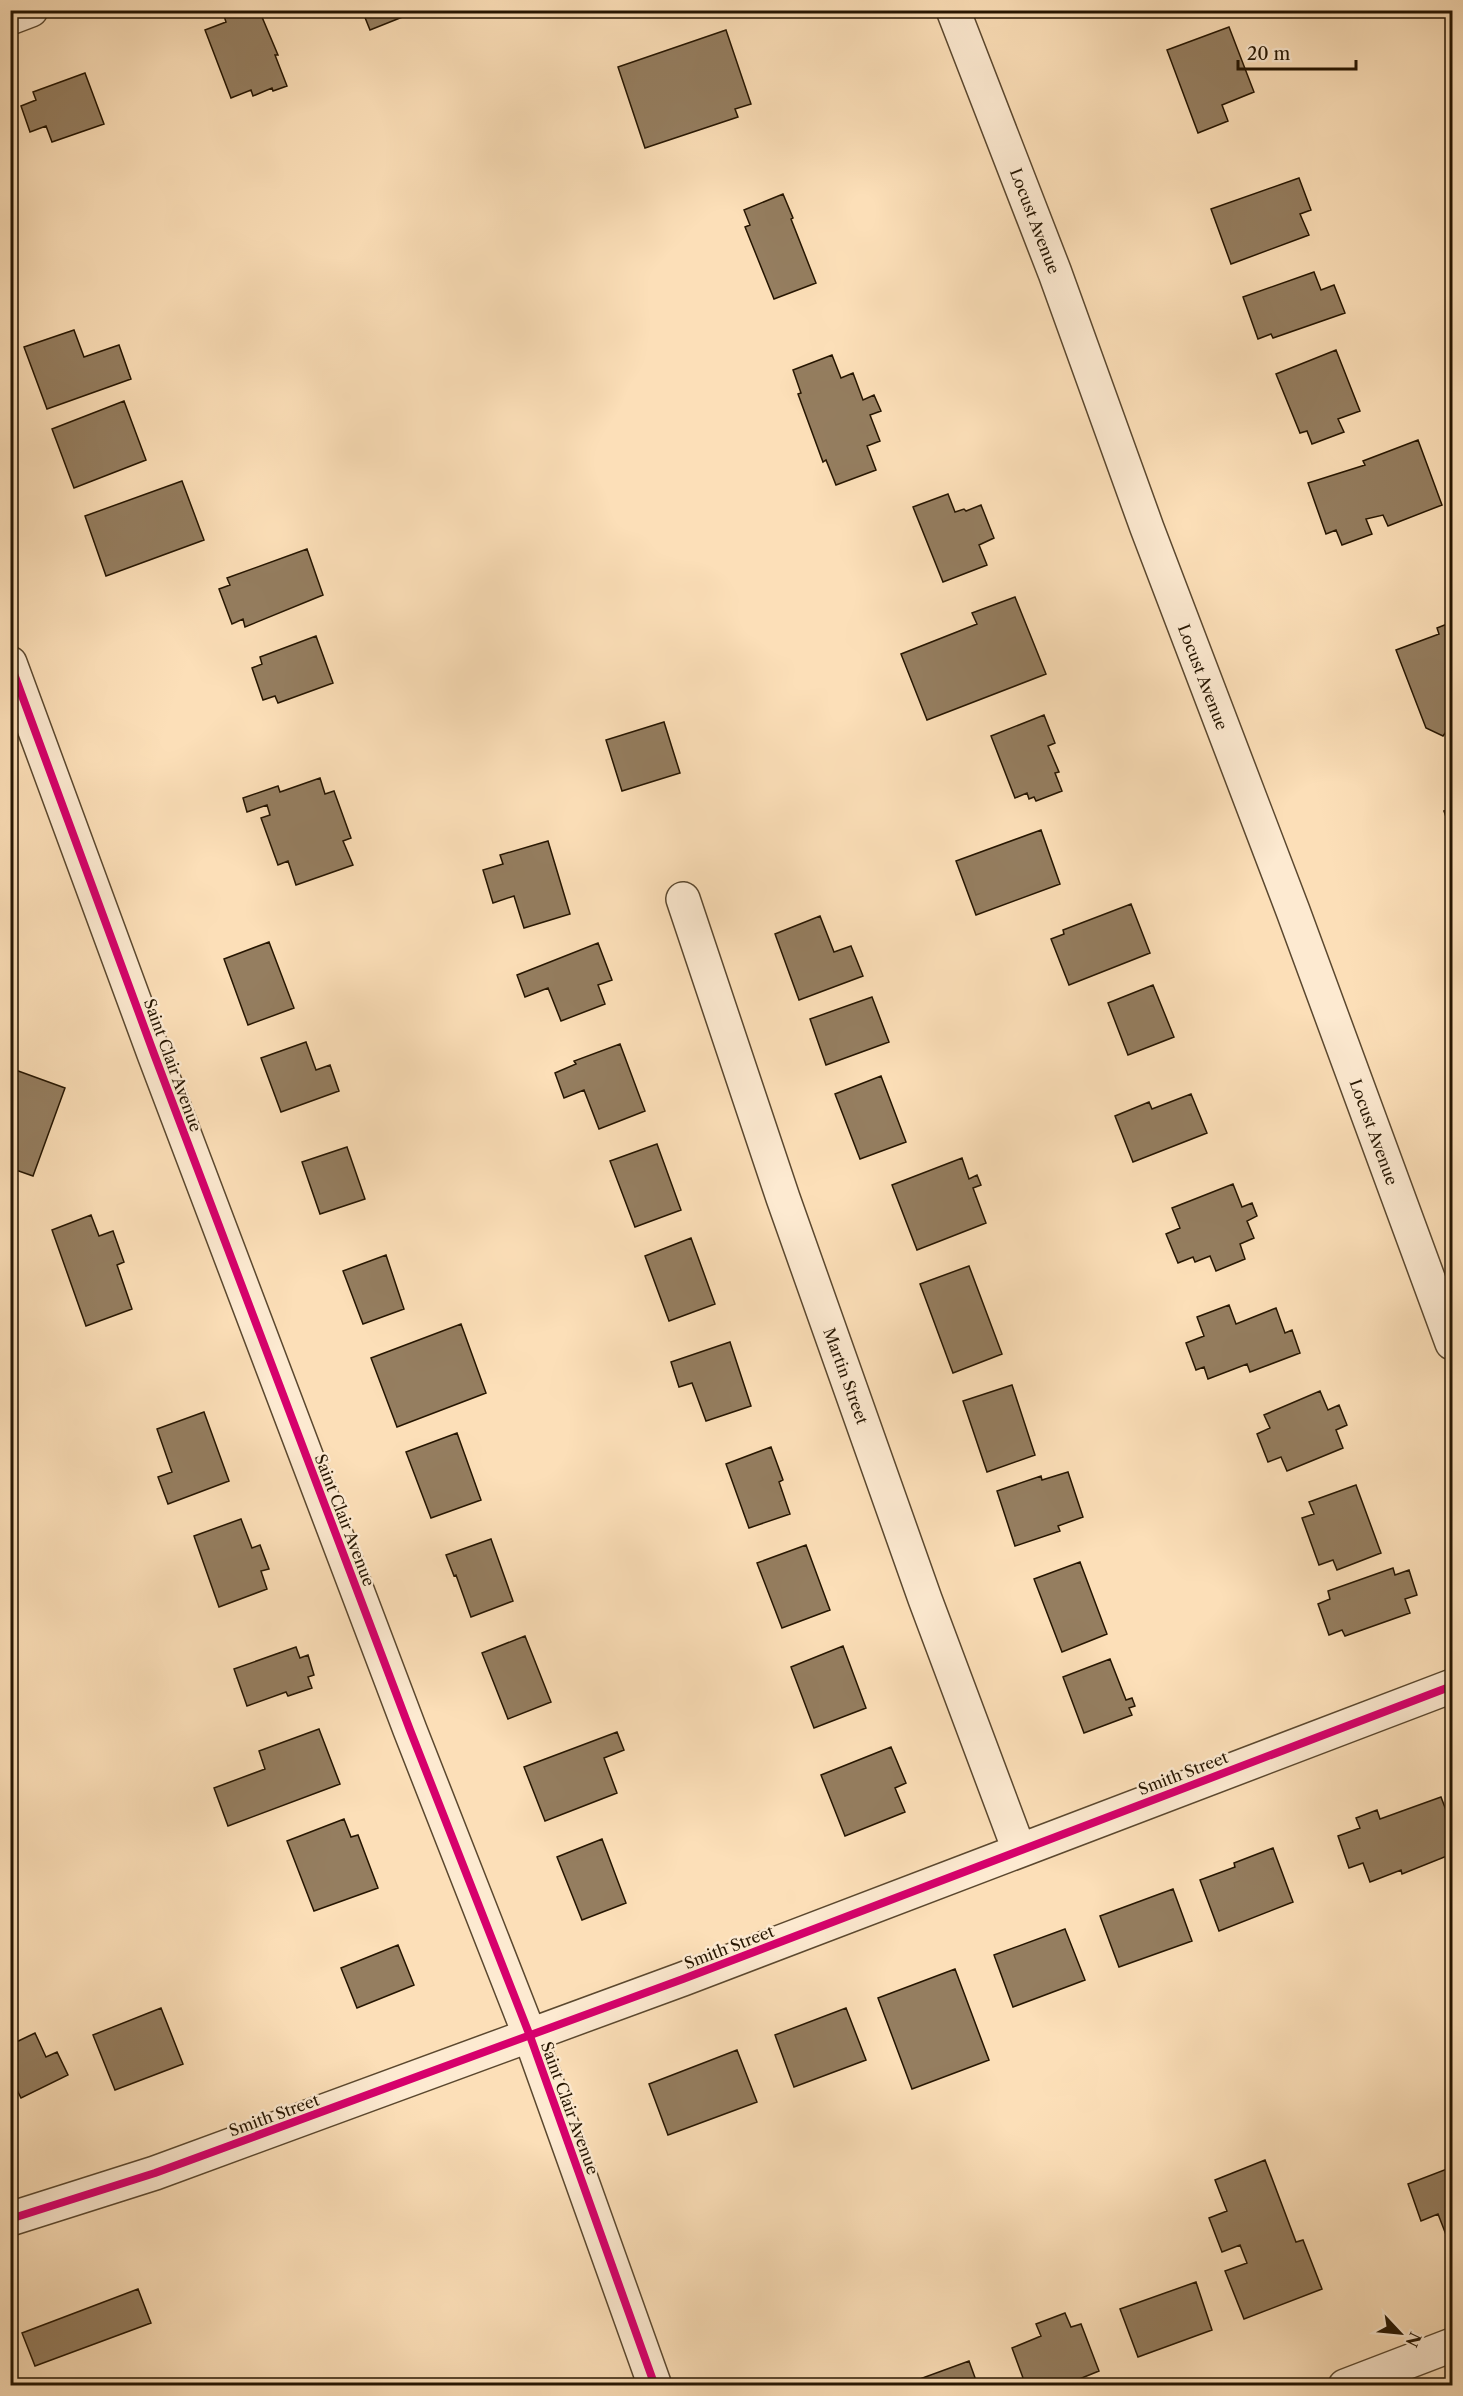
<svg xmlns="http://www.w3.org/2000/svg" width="1463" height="2396" font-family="'Libre Caslon Text',serif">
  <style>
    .building { fill: #957e60; stroke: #251501; stroke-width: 1.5 }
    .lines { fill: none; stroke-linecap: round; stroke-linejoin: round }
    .minor-casing { stroke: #5b482f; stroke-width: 36 }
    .tertiary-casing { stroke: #5b482f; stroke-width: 36 }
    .minor { stroke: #fdead1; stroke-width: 33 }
    .tertiary { stroke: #fdead1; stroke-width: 33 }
    .cycleway-casing { stroke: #fdead1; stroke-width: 11 }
    .cycleway { stroke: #d6006c; stroke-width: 8 }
    .labels { text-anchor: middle; stroke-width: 5; stroke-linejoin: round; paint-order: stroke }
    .street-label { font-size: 16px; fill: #251501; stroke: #fdead1 }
  </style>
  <rect width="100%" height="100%" fill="#fcdfb8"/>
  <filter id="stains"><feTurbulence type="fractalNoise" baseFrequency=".00333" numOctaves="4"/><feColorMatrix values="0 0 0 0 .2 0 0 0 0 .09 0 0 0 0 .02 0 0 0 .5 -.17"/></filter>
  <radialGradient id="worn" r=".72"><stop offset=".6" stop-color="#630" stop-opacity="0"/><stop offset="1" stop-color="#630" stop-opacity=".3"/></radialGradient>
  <path class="building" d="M222 10H259L278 55H275L287 86 273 91 272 88 253 96 251 90 231 98 205 30 226 22Z
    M362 10H420L370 30Z
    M1229 27 1254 92 1222 105 1228 121 1198 133 1167 50Z
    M726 30 751 104 735 109 738 117 645 148 618 67Z
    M85 73 104 124 52 142 46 126 30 132 21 106 36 100 33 92Z
    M1299 178 1311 210 1300 214 1309 235 1231 264 1211 209Z
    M783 194 793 218 791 219 816 283 774 299 745 227 750 225 744 210Z
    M1314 272 1321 290 1334 285 1345 313 1273 338 1271 334 1258 339 1243 297Z
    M74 330 84 357 119 345 131 379 47 409 24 347Z
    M1336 350 1360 411 1338 419 1344 432 1312 444 1307 431 1300 433 1276 374Z
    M832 355 841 378 853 373 863 400 874 395 881 411 870 415 880 441 867 446 876 470 836 485 826 460 823 462 798 394 801 393 793 370Z
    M124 401 146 460 74 488 52 429Z
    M1418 440 1442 505 1388 526 1383 515 1366 519 1372 534 1342 545 1336 530 1326 534 1308 483 1365 465 1363 461Z
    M182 481 204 540 106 576 85 516Z
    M948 494 955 512 964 509 966 511 981 505 994 538 979 545 987 565 943 582 913 507Z
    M307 549 323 595 245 627 243 619 232 624 219 589 230 585 227 578Z
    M1015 597 1046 674 927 720 901 654 977 624 972 613Z
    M1452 622V727L1448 729 1443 736 1426 728 1396 650 1439 634 1437 628Z
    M316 636 333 683 278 703 275 696 263 700 252 668 262 664 260 657Z
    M1044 715 1055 743 1048 746 1059 772 1055 773 1062 791 1036 801 1034 797 1029 799 1027 793 1015 798 991 736Z
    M664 722 680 773 622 791 606 740Z
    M320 778 325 794 334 791 351 838 343 841 353 865 296 885 288 861 278 865 261 818 270 815 267 805 247 812 243 798 278 786 280 792Z
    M1452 808V835L1444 811Z
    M1041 830 1060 884 976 915 956 861Z
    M548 841 570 914 524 928 514 896 493 903 483 870 503 864 500 855Z
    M1131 904 1150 953 1069 985 1051 939 1064 934 1063 930Z
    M820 916 834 952 851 946 863 976 799 1000 775 934Z
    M269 942 294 1008 248 1025 224 959Z
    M598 943 612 980 598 985 605 1004 561 1021 548 988 525 997 517 975Z
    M1153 985 1174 1037 1128 1055 1108 1003Z
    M872 997 889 1042 826 1065 810 1019Z
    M306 1042 316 1070 330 1065 339 1091 281 1112 261 1058Z
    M620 1044 645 1111 599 1129 584 1090 564 1098 555 1073 576 1064 574 1061Z
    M10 1068 65 1088 33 1176 10 1168Z
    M881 1076 906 1142 860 1159 835 1094Z
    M1191 1094 1207 1133 1133 1162 1115 1116 1149 1102 1152 1109Z
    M657 1144 681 1210 635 1227 610 1161Z
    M347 1147 365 1199 320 1214 302 1162Z
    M962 1158 969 1179 977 1175 981 1185 973 1188 986 1223 917 1250 892 1185Z
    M1233 1184 1242 1207 1252 1203 1257 1216 1247 1221 1254 1238 1240 1244 1245 1259 1216 1271 1210 1256 1195 1262 1193 1257 1178 1263 1166 1234 1180 1228 1172 1208Z
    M91 1215 99 1236 113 1231 124 1262 117 1265 132 1309 86 1326 52 1230Z
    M691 1238 715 1304 669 1321 645 1256Z
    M386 1255 404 1309 363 1324 343 1271Z
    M969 1266 1002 1354 953 1373 920 1284Z
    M1229 1305 1236 1324 1276 1308 1285 1333 1292 1330 1300 1353 1250 1372 1247 1364 1208 1379 1204 1367 1196 1370 1186 1343 1204 1336 1197 1317Z
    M461 1324 486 1393 397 1427 371 1358Z
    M730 1342 751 1406 706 1421 692 1383 679 1387 671 1362Z
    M1012 1385 1035 1455 987 1472 963 1401Z
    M1320 1391 1328 1410 1339 1405 1347 1425 1336 1430 1343 1448 1287 1471 1281 1457 1268 1462 1257 1434 1270 1428 1264 1415Z
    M204 1412 229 1481 168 1504 158 1477 172 1472 157 1429Z
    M457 1433 481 1500 431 1518 406 1452Z
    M771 1447 783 1480 779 1482 790 1514 749 1528 726 1464Z
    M1068 1472 1083 1517 1058 1526 1060 1531 1015 1546 997 1491 1041 1476 1042 1480Z
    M1356 1485 1381 1553 1337 1570 1333 1560 1319 1565 1302 1518 1314 1514 1309 1502Z
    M241 1519 252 1548 260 1545 269 1569 261 1571 267 1589 219 1607 194 1536Z
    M491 1539 513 1601 471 1617 456 1575 454 1576 446 1555Z
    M806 1545 830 1610 782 1628 757 1563Z
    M1080 1562 1107 1634 1062 1652 1034 1579Z
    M1393 1568 1395 1575 1409 1570 1417 1595 1405 1599 1410 1613 1345 1636 1342 1630 1329 1635 1318 1604 1330 1599 1328 1591Z
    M525 1636 551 1702 508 1719 482 1653Z
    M843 1646 866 1708 814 1728 791 1667Z
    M296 1647 300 1658 308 1655 314 1675 308 1677 312 1688 288 1696 286 1692 247 1706 234 1669Z
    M1110 1659 1126 1700 1132 1698 1135 1706 1129 1708 1132 1715 1084 1733 1063 1677Z
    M319 1729 340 1784 228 1826 214 1788 265 1769 259 1751Z
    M617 1732 624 1750 604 1758 617 1793 545 1821 524 1767Z
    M891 1747 906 1783 895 1788 905 1812 845 1836 821 1775Z
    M1441 1797 1452 1826V1854L1402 1874 1401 1870 1370 1882 1363 1863 1349 1868 1338 1836 1360 1828 1356 1818 1377 1810 1380 1819Z
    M344 1819 351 1837 358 1835 378 1888 314 1911 287 1841Z
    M602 1839 626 1903 582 1920 557 1857Z
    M1273 1848 1293 1902 1219 1931 1200 1880 1235 1867 1234 1863Z
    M1173 1889 1192 1941 1119 1967 1100 1916Z
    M1065 1929 1085 1980 1013 2007 994 1955Z
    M398 1945 414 1985 357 2008 341 1968Z
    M955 1969 989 2060 912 2089 878 1998Z
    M161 2008 183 2064 115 2090 93 2035Z
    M846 2008 866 2060 794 2087 775 2035Z
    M35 2033 46 2057 57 2052 68 2075 21 2098 10 2076V2045Z
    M737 2050 757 2102 668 2135 649 2084Z
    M1265 2160 1296 2242 1303 2240 1322 2289 1244 2319 1225 2271 1247 2263 1240 2245 1222 2252 1209 2218 1227 2211 1215 2180Z
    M1452 2167V2244L1450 2245 1438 2214 1421 2221 1408 2184Z
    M1196 2282 1212 2330 1138 2357 1120 2309Z
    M138 2289 151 2323 35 2366 22 2333Z
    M1065 2313 1071 2327 1081 2324 1099 2371 1062 2386H1026L1012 2348 1041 2336 1036 2324Z
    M969 2361 978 2386H906V2384Z"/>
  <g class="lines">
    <g class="minor-casing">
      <path id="minor" d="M10 18 31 10
        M10 663 154 1054 410 1730 530 2036 655 2386
        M683 899 783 1198 925 1599 1019 1850
        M10 2219 155 2173 683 1979 1452 1686
        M1345 2386 1452 2345"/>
    </g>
    <g class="tertiary-casing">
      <path id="tertiary" d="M953 10 1055 273 1147 528 1293 911 1452 1343"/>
    </g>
    <use href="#minor" class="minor"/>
    <use href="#tertiary" class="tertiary"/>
    <g class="cycleway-casing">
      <path id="cycleway" d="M10 663 154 1054 410 1730 530 2036 655 2386
        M10 2219 155 2173 683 1979 1452 1686"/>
    </g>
    <use href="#cycleway" class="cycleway"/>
  </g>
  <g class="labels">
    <g class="street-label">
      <text transform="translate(1035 221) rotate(69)" y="6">Locust Avenue</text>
      <text transform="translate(1203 677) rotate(69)" y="6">Locust Avenue</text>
      <text transform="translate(173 1065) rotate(70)" y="6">Saint Clair Avenue</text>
      <text transform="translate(1374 1132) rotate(70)" y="6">Locust Avenue</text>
      <text transform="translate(846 1376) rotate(70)" y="6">Martin Street</text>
      <text transform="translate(345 1520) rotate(69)" y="6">Saint Clair Avenue</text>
      <text transform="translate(1183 1773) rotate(-21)" y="6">Smith Street</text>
      <text transform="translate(729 1947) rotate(-21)" y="6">Smith Street</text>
      <text transform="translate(570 2108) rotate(70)" y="6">Saint Clair Avenue</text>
      <text transform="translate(274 2115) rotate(-20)" y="6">Smith Street</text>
    </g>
  </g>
  <rect width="1463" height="2396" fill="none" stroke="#fcdfb8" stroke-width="36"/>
  <rect x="12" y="12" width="1439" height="2372" fill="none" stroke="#251501" stroke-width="3"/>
  <rect x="18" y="18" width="1427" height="2360" fill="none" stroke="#251501" stroke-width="1.5"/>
  <g transform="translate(1400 2333) rotate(116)" stroke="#fdead1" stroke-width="4.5" paint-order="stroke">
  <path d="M0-4.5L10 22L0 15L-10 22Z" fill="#251501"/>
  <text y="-9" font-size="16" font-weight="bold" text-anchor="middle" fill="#251501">N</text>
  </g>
  <path d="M1238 60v9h118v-9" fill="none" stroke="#251501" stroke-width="3"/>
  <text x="1247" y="60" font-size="18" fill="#251501" stroke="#fdead1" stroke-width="4.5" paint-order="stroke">20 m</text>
  <rect width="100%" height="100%" filter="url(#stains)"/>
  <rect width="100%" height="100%" fill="url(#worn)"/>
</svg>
